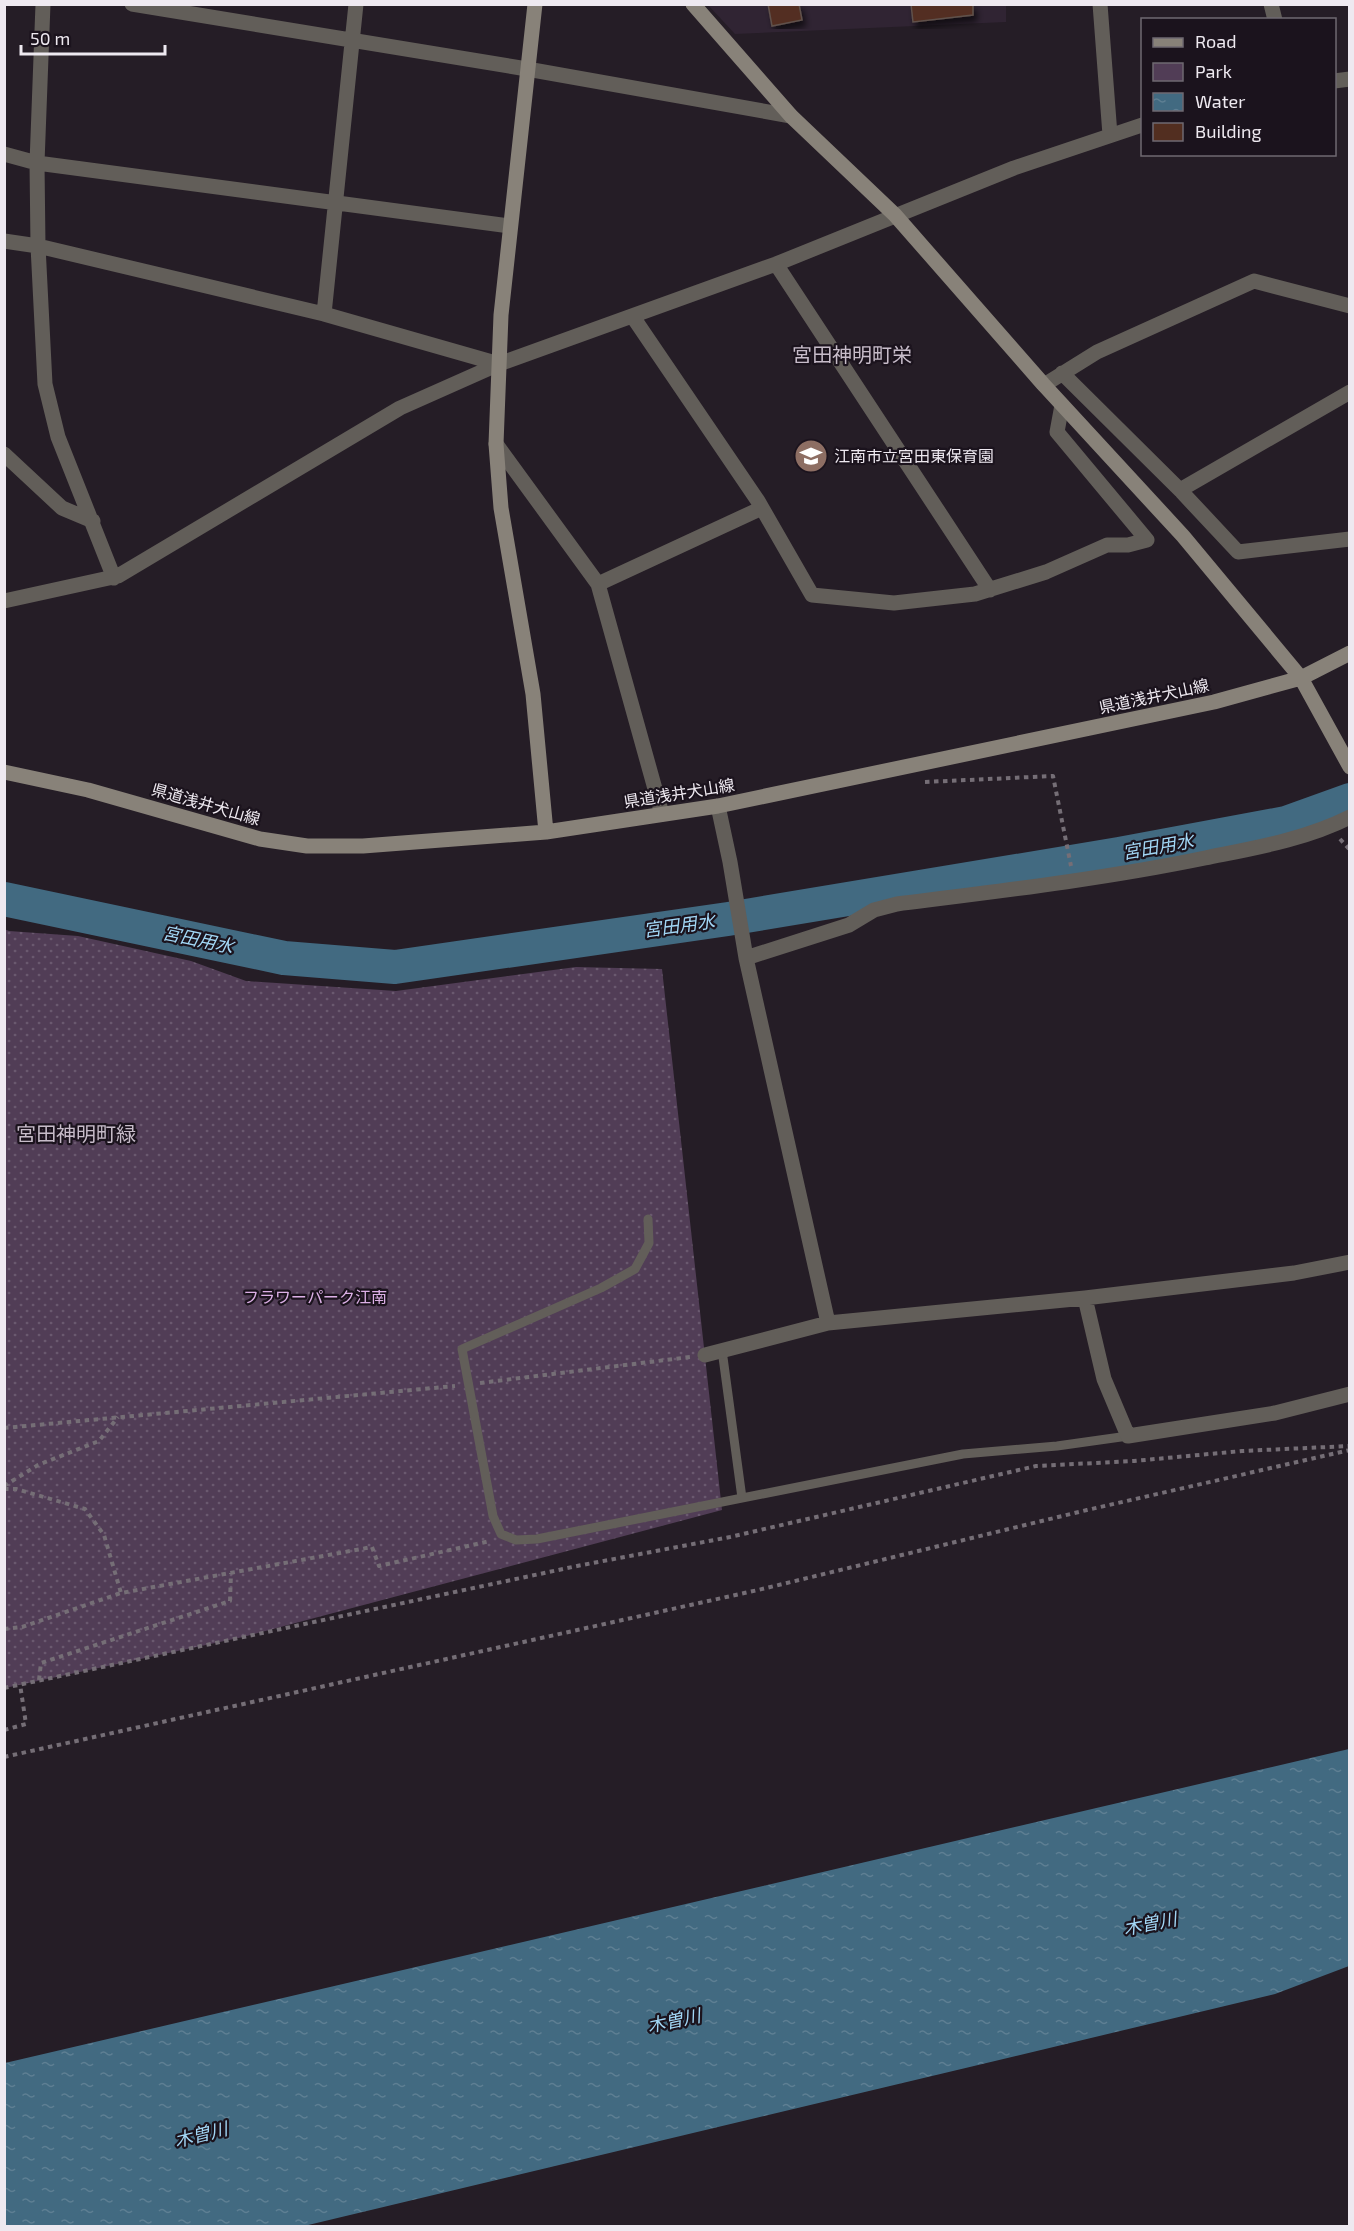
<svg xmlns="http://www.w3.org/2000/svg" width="1354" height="2231" font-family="'Exo 2','Noto Sans JP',sans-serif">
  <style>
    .built { fill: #302433 }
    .green { fill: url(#green-dots) }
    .water { fill: url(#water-ripples) }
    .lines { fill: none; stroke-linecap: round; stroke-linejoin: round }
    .river { stroke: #426a81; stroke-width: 34 }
    .building { fill: #522e20; stroke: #60514b; stroke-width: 1.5; filter: url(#shadow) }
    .path { stroke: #756e76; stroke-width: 4; stroke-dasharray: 4.5 4.5; stroke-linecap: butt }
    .lane { stroke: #625e59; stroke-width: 9 }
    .street { stroke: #625e59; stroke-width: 15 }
    .secondary { stroke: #888279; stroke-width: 15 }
    .labels { text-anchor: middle; stroke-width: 4.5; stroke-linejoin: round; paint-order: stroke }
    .poi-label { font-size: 16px; fill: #eee9f0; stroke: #1b131d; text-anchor: start }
    .street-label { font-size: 16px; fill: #eee9f0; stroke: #1b131d }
    .park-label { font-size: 16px; fill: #dcb0e6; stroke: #1b131d }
    .water-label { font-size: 18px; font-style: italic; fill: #a2d7f6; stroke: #1b131d }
    .quarter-label { font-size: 20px; fill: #c7bcc9; stroke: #1b131d }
  </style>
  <defs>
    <pattern id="green-dots" width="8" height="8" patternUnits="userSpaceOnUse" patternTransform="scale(1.5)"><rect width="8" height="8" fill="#513d56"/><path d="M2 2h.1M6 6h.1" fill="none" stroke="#6a596f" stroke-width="1.8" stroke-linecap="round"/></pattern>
    <pattern id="water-ripples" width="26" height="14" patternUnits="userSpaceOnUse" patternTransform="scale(1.5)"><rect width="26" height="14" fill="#426a81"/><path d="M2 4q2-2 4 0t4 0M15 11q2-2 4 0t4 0" fill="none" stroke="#5e7f93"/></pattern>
    <filter id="shadow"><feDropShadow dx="3.5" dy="6" stdDeviation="3" flood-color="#0009"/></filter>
  </defs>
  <rect width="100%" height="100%" fill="#251d26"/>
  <path class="built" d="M708 5H1006V22L735 34Z"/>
  <path class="green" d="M4 929 9 931 78 936 191 961 246 981 396 991 576 967 662 969 722 1510 243 1637 5 1688Z"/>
  <path class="water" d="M1349 1749V1966L1275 1994 304 2226H5V2063Z"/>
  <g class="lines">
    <path class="river" d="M4 899 284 958 395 967 728 919 1119 854 1286 823 1350 800"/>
  </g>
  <path class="building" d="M768 4H799L802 20 772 26Z
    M911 4H973V15L913 22Z"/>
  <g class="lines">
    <path class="path" d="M925 782 1053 776 1071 866
      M1340 839 1350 850
      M480 1383 690 1357
      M4 1428 455 1386
      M4 1486 38 1465 99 1441 118 1417
      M4 1489H16L85 1509 104 1535 121 1593
      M4 1629 22 1627 121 1593 372 1547 379 1566 490 1541
      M39 1680 41 1663 230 1601 231 1573
      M4 1688 577 1566 730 1537 1036 1466 1134 1461 1242 1451 1350 1446
      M4 1730 26 1724 20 1684
      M4 1757 758 1590 1087 1510 1350 1450"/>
    <path class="lane" d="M648 1219 649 1243 635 1269 601 1288 462 1349 493 1516 501 1534 516 1540 537 1539 963 1454 1057 1446 1128 1436
      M722 1350 742 1498"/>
    <path class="street" d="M43 4 37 163 38 246 45 384 58 437 114 578
      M132 4 527 69 791 116
      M1100 4 1110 135
      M1271 4 1275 20
      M1334 81 1350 79
      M4 154 37 163 510 226
      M4 241 38 246 324 314 499 364
      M776 264 990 590
      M324 314 356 4
      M633 317 758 501 812 595 894 603 975 594 1046 572 1107 545H1128L1147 540 1057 432 1062 405
      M1062 373 1180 490 1238 552 1350 539
      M1044 385 1097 352 1254 281 1350 306
      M496 444 598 584 662 814
      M4 454 62 508 93 521
      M1180 490 1350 392
      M598 584 762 508
      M4 601 118 576 400 408 499 364 776 264 1014 168 1142 125
      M718 806 730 862 746 958 828 1323
      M746 958 849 925 874 910 897 904C1000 891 1103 879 1205 858 1254 848 1304 840 1350 817
      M1085 1298 1104 1379 1128 1436 1275 1413 1350 1394
      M705 1355 828 1323 1085 1298 1294 1273 1350 1262"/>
    <path class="secondary" d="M535 4 501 315 496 444 501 508 533 694 546 832
      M693 4 791 116 895 215 1043 384 1183 536 1301 678 1350 767
      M4 772 88 790 260 839 307 846H363L546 832 718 806 1214 702 1301 678 1350 653"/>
  </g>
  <defs>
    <g id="school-disc" transform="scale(1.725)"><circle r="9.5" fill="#8d6e63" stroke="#1b131d"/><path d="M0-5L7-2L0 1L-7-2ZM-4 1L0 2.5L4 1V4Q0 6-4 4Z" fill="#fff"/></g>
  </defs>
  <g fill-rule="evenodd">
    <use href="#school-disc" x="811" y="456"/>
  </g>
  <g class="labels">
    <g class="poi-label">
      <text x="834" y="462">江南市立宮田東保育園</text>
    </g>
    <g class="street-label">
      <text transform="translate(1154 696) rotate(-12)" y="6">県道浅井犬山線</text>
      <text transform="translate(679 793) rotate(-9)" y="6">県道浅井犬山線</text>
      <text transform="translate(206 804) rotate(16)" y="6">県道浅井犬山線</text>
    </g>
    <g class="park-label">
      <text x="315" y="1303">フラワーパーク江南</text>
    </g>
    <g class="water-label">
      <text transform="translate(1158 847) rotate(-10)" y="6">宮田用水</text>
      <text transform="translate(679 926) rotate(-8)" y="6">宮田用水</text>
      <text transform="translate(198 940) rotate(12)" y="6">宮田用水</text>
      <text transform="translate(1150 1924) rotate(-11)" y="6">木曽川</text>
      <text transform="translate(674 2021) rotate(-12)" y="6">木曽川</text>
      <text transform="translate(201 2135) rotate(-14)" y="6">木曽川</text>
    </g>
    <g class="quarter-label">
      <text x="852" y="362">宮田神明町栄</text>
      <text x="76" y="1141">宮田神明町緑</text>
    </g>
  </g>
  <rect width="1354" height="2231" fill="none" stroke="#eee9f0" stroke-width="12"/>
  <rect x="1141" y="18" width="195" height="138" fill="#1b131d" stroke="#6f6971" stroke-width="1.5"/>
  <rect x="1153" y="38" width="30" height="9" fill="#888279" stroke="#6f6971" stroke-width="1.5"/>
  <text x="1195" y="48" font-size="18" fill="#eee9f0">Road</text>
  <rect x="1153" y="63" width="30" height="18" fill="#513d56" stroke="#6f6971" stroke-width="1.5"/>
  <text x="1195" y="78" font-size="18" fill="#eee9f0">Park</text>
  <rect x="1153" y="93" width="30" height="18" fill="url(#water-ripples)" stroke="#6f6971" stroke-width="1.5"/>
  <text x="1195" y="108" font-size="18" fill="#eee9f0">Water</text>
  <rect x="1153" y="123" width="30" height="18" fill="#522e20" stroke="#6f6971" stroke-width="1.5"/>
  <text x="1195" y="138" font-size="18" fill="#eee9f0">Building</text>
  <path d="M21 45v9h144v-9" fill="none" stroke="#eee9f0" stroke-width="3"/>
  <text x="30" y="45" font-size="18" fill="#eee9f0" stroke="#1b131d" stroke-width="4.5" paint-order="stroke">50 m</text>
</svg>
